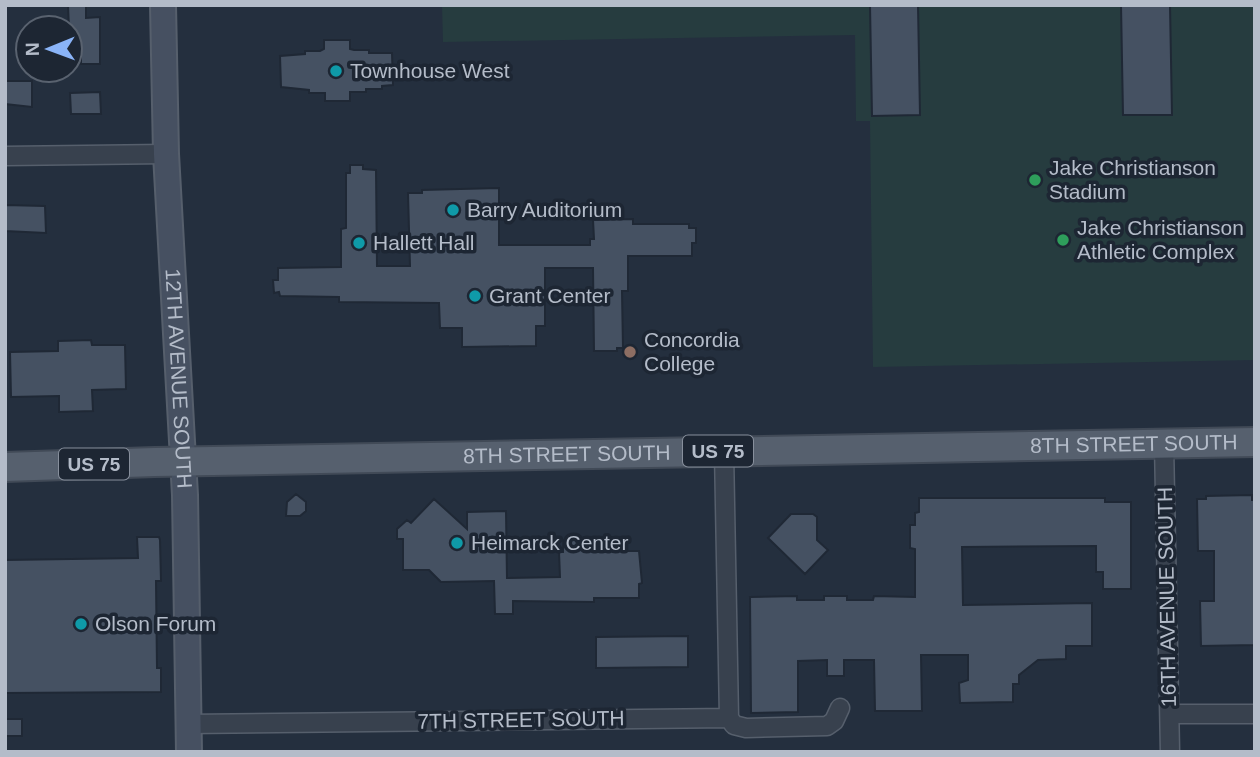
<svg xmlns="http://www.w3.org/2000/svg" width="1260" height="757" font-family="Helvetica,sans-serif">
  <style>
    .green { fill: #263c3f }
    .building { fill: #455162; stroke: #1f2835; stroke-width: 2 }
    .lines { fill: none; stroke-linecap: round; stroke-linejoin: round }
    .street-casing { stroke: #565f6c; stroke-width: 21 }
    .secondary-casing { stroke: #565f6c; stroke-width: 28 }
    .primary-casing { stroke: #414a57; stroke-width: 32 }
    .street { stroke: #38414e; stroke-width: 18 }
    .secondary { stroke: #465061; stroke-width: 24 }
    .primary { stroke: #56606e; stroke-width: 28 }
    .culture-dot { fill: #0f9aa8; stroke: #1d2633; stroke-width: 2.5 }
    .leisure-dot { fill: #2e9e5b; stroke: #1d2633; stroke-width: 2.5 }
    .education-dot { fill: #8d6e63; stroke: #1d2633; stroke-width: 2.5 }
    .labels { text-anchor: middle; stroke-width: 7; stroke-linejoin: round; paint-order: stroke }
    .shield { fill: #1d2633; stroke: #878f9c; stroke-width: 2 }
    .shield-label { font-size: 19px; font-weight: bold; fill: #b4bcc9 }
    .poi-label { font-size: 21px; fill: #b4bcc9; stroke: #1d2633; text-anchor: start }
    .street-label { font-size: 21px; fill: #b4bcc9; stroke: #1d2633 }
  </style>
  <rect width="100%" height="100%" fill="#242f3e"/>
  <path class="green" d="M442 5H1255V360L873 367 870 121H856L855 35 443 42Z"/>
  <path class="building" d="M68 5H86V18L100 17V64H81V54H70Z
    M870 5H918L920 115 872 116Z
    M1121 5H1170L1172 115H1123Z
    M324 40H350V49L354 50H369V53H392L393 85 382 86V89H366V92H350V101H325V93H309V90L281 87 280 56 305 54V51H320L324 49Z
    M5 81H32V107L5 104Z
    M100 92 101 114H71L70 93Z
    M350 165H363V169L376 170 377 266H410L408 193H422V190L499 188V245H590V239H594L593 220 633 219V224H689V228H696V243H692V256H628V291H622L623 348H617V351H594L593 268H545V326H536V346L462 347V328H440L439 303 339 302V297L280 296 279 292 274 293 273 280H278V268L341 267V229L346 228V173H350Z
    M5 205 45 206 46 233 5 231Z
    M91 340 92 345H125L126 389 92 390 93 411 59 412V396L11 397 10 352 58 351V341Z
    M296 494 306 502V511L300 516H286L287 502Z
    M1252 495V500H1255V645L1201 646 1200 601H1214V551H1198L1197 499H1206V496Z
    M919 498H1105V502H1131V589H1103V572H1096V546L962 547 963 605 1092 603V646H1066V659L1038 660 1019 675V684H1013V702L960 703 959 683 968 680V655H921L922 711H875L874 660H844V676H827V660L798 661V712L751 713 750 597 797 596V600H824V596H847V600H873L874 596 915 597V549L910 548V525H915V513L919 512Z
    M434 499 467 529V512L506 511 507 578 560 577 559 552H563V540H595V551H639L642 583 639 584V598H594V602L513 601V614H495L494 581 441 582 429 570H403V539H397V529L407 520 411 523Z
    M791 514H813L817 517V540L828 550 805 574 768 538Z
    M137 537H159L160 540 161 581H156L157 668H161V692L5 693V560L138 558Z
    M688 636V667L596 668V637Z
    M5 719H22V736H5Z"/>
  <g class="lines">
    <g class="street-casing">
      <path id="street" d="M5 156 166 154
        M1164 443 1170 752
        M724 451 729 718
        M1170 714H1255
        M188 724 729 718 734 725 746 728 827 726 834 721 840 708"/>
    </g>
    <g class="secondary-casing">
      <g id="secondary">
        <path id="s1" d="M163 5 166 154 185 495 189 752"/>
      </g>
    </g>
    <g class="primary-casing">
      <g id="primary">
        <path id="s2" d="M5 467 155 462 1255 442"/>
      </g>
    </g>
    <use href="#street" class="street"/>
    <use href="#secondary" class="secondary"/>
    <use href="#primary" class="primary"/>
  </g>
  <g class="culture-dot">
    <circle cx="336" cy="71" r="7"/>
    <circle cx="453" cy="210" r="7"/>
    <circle cx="359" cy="243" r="7"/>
    <circle cx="475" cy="296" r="7"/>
    <circle cx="457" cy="543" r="7"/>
    <circle cx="81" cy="624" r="7"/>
  </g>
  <g class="leisure-dot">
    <circle cx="1035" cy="180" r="7"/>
    <circle cx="1063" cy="240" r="7"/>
  </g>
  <circle class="education-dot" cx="630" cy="352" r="7"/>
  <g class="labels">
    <g class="shield">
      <rect x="683" y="435.5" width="70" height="31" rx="5"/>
      <rect x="59" y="448.5" width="70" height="31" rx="5"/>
    </g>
    <g class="shield-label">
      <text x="718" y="458">US 75</text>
      <text x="94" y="471">US 75</text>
    </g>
    <g class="poi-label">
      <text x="350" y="78">Townhouse West</text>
      <text x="1049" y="175">Jake Christianson<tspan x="1049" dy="24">Stadium</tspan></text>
      <text x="467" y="217">Barry Auditorium</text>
      <text x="1077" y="235">Jake Christianson<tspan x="1077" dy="24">Athletic Complex</tspan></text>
      <text x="373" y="250">Hallett Hall</text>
      <text x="489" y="303">Grant Center</text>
      <text x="644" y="347">Concordia<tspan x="644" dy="24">College</tspan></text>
      <text x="471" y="550">Heimarck Center</text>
      <text x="95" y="631">Olson Forum</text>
    </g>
    <g class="street-label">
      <text dy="7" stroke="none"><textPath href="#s1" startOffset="374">12TH AVENUE SOUTH</textPath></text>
      <text dy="7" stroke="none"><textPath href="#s2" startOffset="1129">8TH STREET SOUTH</textPath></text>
      <text dy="7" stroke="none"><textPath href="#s2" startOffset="562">8TH STREET SOUTH</textPath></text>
      <text transform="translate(1167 597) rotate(-91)" y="7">16TH AVENUE SOUTH</text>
      <text transform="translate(521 720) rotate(-1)" y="7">7TH STREET SOUTH</text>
    </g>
  </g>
  <rect width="1260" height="757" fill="none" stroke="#b4bcc9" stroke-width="14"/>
  <g transform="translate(49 49) rotate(269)"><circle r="33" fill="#1d2633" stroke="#59626f" stroke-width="2"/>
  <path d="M0-5L12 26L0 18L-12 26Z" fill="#8ab4f8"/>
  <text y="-10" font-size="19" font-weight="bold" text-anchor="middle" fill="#b4bcc9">N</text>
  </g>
</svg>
